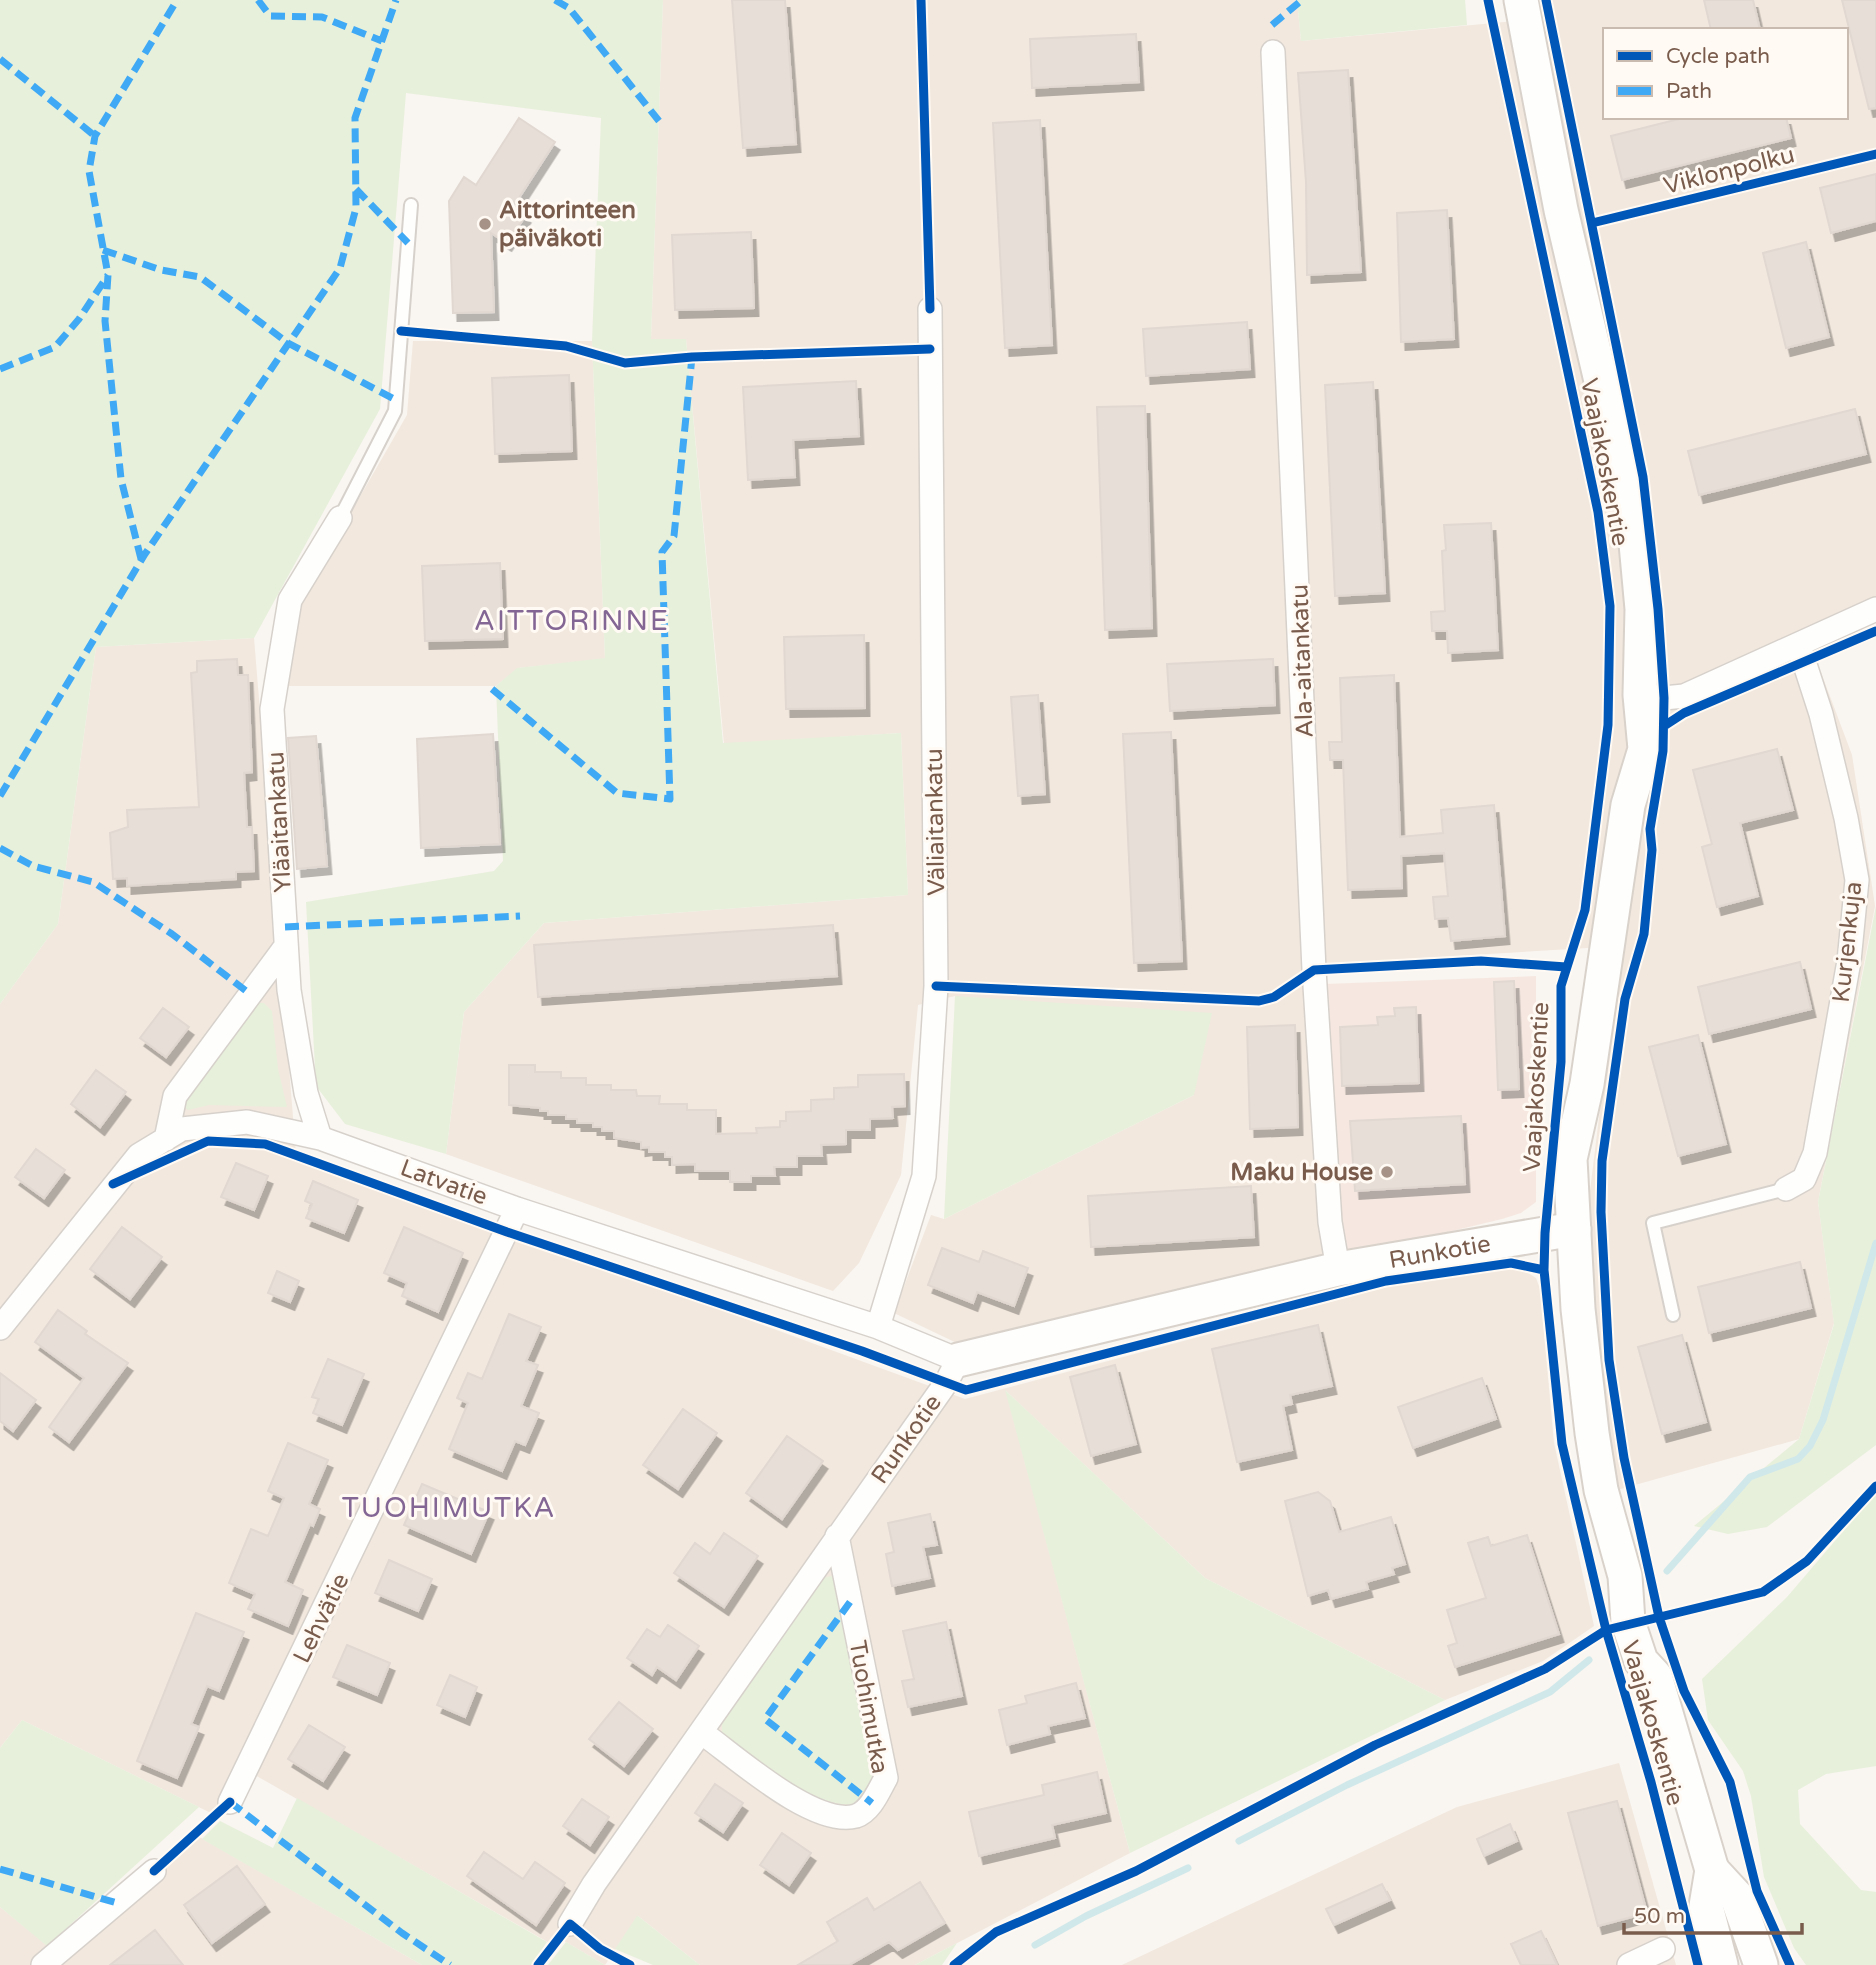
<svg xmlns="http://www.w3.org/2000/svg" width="1876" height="1965" font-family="'Varela Round',sans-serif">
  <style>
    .residential { fill: #f2e8de; fill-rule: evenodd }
    .commercial { fill: #f6e8e1 }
    .green { fill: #e7f0db }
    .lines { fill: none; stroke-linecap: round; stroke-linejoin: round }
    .stream { stroke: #d0e8ea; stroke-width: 7 }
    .building { fill: #e6ded7; stroke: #e2d8d2; stroke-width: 2; filter: url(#shadow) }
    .lane-casing { stroke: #d7d1cb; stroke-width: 16 }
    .street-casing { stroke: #d7d1cb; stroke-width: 26 }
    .secondary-casing { stroke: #d9d2cb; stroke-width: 37 }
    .lane { stroke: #fefefd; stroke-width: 12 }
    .street { stroke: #fefefd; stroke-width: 23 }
    .secondary { stroke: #fefefd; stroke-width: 33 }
    .quiet { stroke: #3fa9f5; stroke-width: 7; stroke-dasharray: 14 7; stroke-linecap: butt }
    .cycleway-casing { stroke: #fffaf3; stroke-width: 13 }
    .cycleway { stroke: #0057b8; stroke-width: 9 }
    .poi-dot { fill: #a69286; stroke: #fffaf3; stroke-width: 2.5 }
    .labels { text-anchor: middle; stroke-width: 6; stroke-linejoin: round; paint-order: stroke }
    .street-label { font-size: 24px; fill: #7a5c4d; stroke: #fffaf3 }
    .poi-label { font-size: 24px; font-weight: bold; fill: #7a5c4d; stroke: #fffaf3; text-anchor: start }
    .quarter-label { font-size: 28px; letter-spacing: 2px; fill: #846695; stroke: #fffaf3 }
  </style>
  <defs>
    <filter id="shadow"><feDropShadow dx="4.5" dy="8" stdDeviation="0" flood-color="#0004"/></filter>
  </defs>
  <rect width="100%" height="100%" fill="#f9f5f0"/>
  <path class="residential" d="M663 0H1297L1301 41 1538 19 1536 0H1876V598L1805 630 1852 755 1875 906 1818 1202 1834 1323 1799 1439 1617 1490 1585 1232 1620 946 1305 965 1323 1259 961 1345 894 1313 931 1215 944 1219 1194 1095 955 996 918 1005 901 1175 859 1263 833 1291 446 1154 464 1012 544 923 908 895 901 733 724 744 686 339H651ZM1605 30H1846V117H1605Z
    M413 341H592L605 659 518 668 496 686H281L301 599 407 415Z
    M254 638 296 1154 965 1399 1387 1287 1506 1267 1523 1270 1536 1278 1540 1289 1554 1443 1594 1626 1543 1661 1445 1700 1205 1578 1006 1391 1130 1853 915 1965H700L638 1916 605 1965 559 1938 553 1945 248 1771 230 1802 215 1815 22 1720 0 1748V1004L58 924 96 647Z
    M1619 1763 1676 1965H1122L1457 1807Z
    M196 1835 422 1965H0V1907L57 1953Z"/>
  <path class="commercial" d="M1536 976V1202L1521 1213 1502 1219 1348 1256 1339 1221 1325 984Z"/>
  <path class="green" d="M0 0H663L651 339H686L723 743 901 733 908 895 544 923 464 1012 446 1154 345 1124 316 1086 306 902 494 871 503 861 496 686 517 668 605 658 592 341 601 118 406 93 380 409 254 638 96 647 58 924 0 1004Z
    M1297 0H1465L1467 25 1301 41Z
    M1876 906V1445L1767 1527 1728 1534 1694 1526 1799 1439 1834 1324 1818 1202Z
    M955 996 1212 1013 1194 1095 944 1219Z
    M254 1003H264L272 1011 278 1069 287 1107 209 1105 188 1110 183 1106 200 1073Z
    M1005 1390 1205 1578 1445 1700 1130 1853Z
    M1876 1493V1766L1826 1774 1798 1790 1800 1824 1861 1890 1876 1892V1965H1806L1794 1948 1764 1877 1751 1796 1743 1771 1708 1720 1702 1679 1787 1597Z
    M831 1576 840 1582 874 1777 868 1789 852 1805C803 1803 761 1762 722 1734V1719L819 1579Z
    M22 1720 199 1807 47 1946 0 1907V1748Z
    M297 1798 547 1942 531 1965H422L202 1839 220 1821 273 1848Z
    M637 1916H638L700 1965H653L615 1949Z
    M566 1942 605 1965H548Z
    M957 1943 942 1965H915Z"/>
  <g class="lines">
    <path class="stream" d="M1667 1571 1750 1477 1798 1459 1810 1446 1823 1420 1876 1243
      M1239 1841 1347 1785 1550 1692 1589 1660
      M1035 1945 1086 1916 1188 1868"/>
  </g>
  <path class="building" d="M732 0H785L796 144 743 148Z
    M1704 0H1753L1760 30H1711Z
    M1842 0H1876V108L1869 109Z
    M1136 34 1139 82 1032 88 1030 39Z
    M1348 70 1361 272 1307 275 1306 182 1298 73Z
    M1687 117H1786L1791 138 1622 180 1611 136Z
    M519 118 555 142 513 207 526 215 507 243 491 233 494 312 453 313 449 201 464 177 476 185Z
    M1040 120 1052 345 1005 348 993 123Z
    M1876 174V221L1831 233 1820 188Z
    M1447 210 1454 339 1401 342 1397 213Z
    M751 232 754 308 675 310 672 235Z
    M1806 242 1829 337 1786 348 1763 253Z
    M1247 322 1250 369 1146 376 1143 329Z
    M569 375 572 451 495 454 492 378Z
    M856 381 859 436 793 440 795 477 748 480 743 387Z
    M1373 382 1385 593 1335 596 1325 385Z
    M1145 406 1152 628 1105 630 1097 407Z
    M1855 409 1866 454 1699 495 1688 451Z
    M1491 523 1498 650 1448 653 1447 631H1432L1431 612 1445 611 1442 551 1446 550 1444 525Z
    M500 563 503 639 425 641 422 566Z
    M864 635 865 708 786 709 784 637Z
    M237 659 238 675H248L252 772 244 773 247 827H252L254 871 236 872V879L157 884 127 886V878L113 879 110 833 128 827 127 810 199 807 191 673 197 672V661Z
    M1273 659 1275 705 1170 711 1167 664Z
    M1394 675 1400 837 1443 833 1441 810 1494 805 1505 936 1451 941 1448 918 1435 919 1433 897 1448 896 1444 853 1401 856 1402 888 1348 890 1343 760H1330L1329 742H1342L1340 678Z
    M1038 695 1045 794 1018 796 1011 697Z
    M1171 732 1182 961 1134 963 1123 734Z
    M493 734 500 844 421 848 417 739Z
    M316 736 327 866 297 869 288 738Z
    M1777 749 1793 810 1740 823 1758 896 1717 907 1702 847 1712 844 1693 770Z
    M833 925 837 976 538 997 534 945Z
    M1800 962 1811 1009 1709 1034 1698 987Z
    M1514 981 1519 1089 1498 1090 1494 982Z
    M1416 1007 1419 1083 1342 1086 1340 1027 1378 1025 1377 1017 1395 1016 1394 1008Z
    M163 1008 189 1027 166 1057 140 1038Z
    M1295 1025 1298 1127 1250 1129 1247 1027Z
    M1698 1035 1726 1144 1678 1156 1649 1047Z
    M509 1065H535V1072H561V1078H586V1085H611V1090H636L637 1096H660L659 1104H687V1110H716V1134L757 1133 756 1128 780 1127V1121H786V1112L811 1111V1100L834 1099V1088L858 1087V1075L904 1074 905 1106 892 1107 893 1118 870 1119V1130H846V1144L821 1145 822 1156H797V1167H774L775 1176H751V1182H730V1171H695V1164L672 1165V1157H665V1152H649V1147L641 1148V1142L614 1138V1131H602V1127H593V1123H577V1119H566V1115H548V1111H540V1108L509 1105Z
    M96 1070 126 1092 100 1127 71 1104Z
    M1461 1116 1465 1184 1355 1191 1350 1121Z
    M36 1149 65 1170 44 1198 15 1177Z
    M236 1163 268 1176 254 1210 221 1197Z
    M313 1181 358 1200 344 1233 306 1218 312 1204 305 1201Z
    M1251 1186 1254 1237 1091 1247 1088 1196Z
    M122 1227 162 1257 130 1299 90 1269Z
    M404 1227 463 1253 438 1312 402 1296 407 1283 384 1273Z
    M942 1248 979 1262 983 1251 1028 1268 1014 1306 977 1292 973 1303 928 1285Z
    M1800 1262 1811 1308 1709 1333 1698 1287Z
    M277 1271 299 1281 290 1302 268 1293Z
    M58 1310 87 1331 85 1334 128 1363 69 1442 49 1427 84 1378 35 1342Z
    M509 1314 541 1327 526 1361 538 1365 521 1406 539 1413 525 1445 515 1441 502 1471 449 1449 468 1403 457 1398 468 1373 482 1379Z
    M1318 1325 1332 1386 1290 1395 1292 1404 1283 1406 1292 1450 1237 1462 1212 1349Z
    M1682 1335 1706 1422 1662 1434 1638 1347Z
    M328 1359 364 1374 342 1425 313 1413 319 1399 312 1397Z
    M1115 1365 1136 1444 1091 1456 1070 1377Z
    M0 1373 36 1400 13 1431 0 1421Z
    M1482 1378 1496 1419 1413 1448 1398 1407Z
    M683 1409 717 1433 678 1489 643 1465Z
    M787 1436 823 1461 782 1519 746 1493Z
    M288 1443 328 1460 309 1504 320 1509 313 1526 310 1524 285 1582 303 1590 288 1626 248 1609 255 1594 229 1583 251 1529 268 1536 284 1498 268 1491Z
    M422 1484 489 1512 471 1554 404 1525Z
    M1318 1492 1330 1501 1339 1532 1391 1517 1405 1564 1392 1568 1394 1574 1366 1582 1368 1589 1331 1599 1328 1590 1308 1596 1285 1501Z
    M930 1514 937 1545 923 1547 930 1578 892 1586 886 1554 894 1552 888 1523Z
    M724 1533 758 1556 724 1607 674 1573 695 1543 710 1554Z
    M1527 1535 1559 1634 1455 1667 1448 1646 1457 1643 1447 1610 1486 1598 1468 1543 1488 1537 1491 1546Z
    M389 1560 432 1579 418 1611 375 1593Z
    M196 1613 244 1632 219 1691 207 1686 191 1724 199 1727 177 1778 137 1761Z
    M946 1622 962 1696 908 1707 902 1681 914 1679 903 1631Z
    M668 1625 699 1646 676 1680 657 1667 652 1675 627 1658 647 1629 660 1637Z
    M347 1645 390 1663 377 1695 333 1677Z
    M450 1675 477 1687 465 1717 437 1705Z
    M1076 1683 1085 1718 1048 1726 1050 1734 1007 1745 999 1710 1027 1703 1025 1696Z
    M619 1702 653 1729 624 1766 589 1739Z
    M309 1725 345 1747 323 1781 288 1759Z
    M1097 1772 1106 1813 1052 1825 1055 1838 979 1856 969 1812 1044 1795 1042 1785Z
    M715 1784 743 1803 723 1832 695 1813Z
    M582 1799 609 1817 590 1845 563 1826Z
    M1617 1801 1647 1913 1598 1926 1568 1813Z
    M1510 1824 1517 1841 1484 1856 1477 1839Z
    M782 1833 811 1853 789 1885 760 1865Z
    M484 1852 523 1879 535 1862 565 1883 536 1925 467 1876Z
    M237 1866 265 1904 212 1943 184 1905Z
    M920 1882 945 1923 898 1950 889 1942 849 1965H798L838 1941 827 1922 867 1898 874 1910Z
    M1382 1884 1390 1900 1334 1925 1326 1909Z
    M155 1930 183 1965H110Z
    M1541 1931 1557 1965H1521L1511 1944Z"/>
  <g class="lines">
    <g class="lane-casing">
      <path id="lane" d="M340 518 395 411 411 205
        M1673 1315 1653 1223 1786 1189"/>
    </g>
    <g class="street-casing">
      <path id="street" d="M1273 52 1314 970 1330 1222 1338 1269
        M1640 695 1664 698 1684 696 1876 609
        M320 1138 306 1093 289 990 272 709 290 600 340 518
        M166 1139 175 1096 286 946
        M1786 1189 1804 1179 1815 1153 1849 961 1857 880 1846 818 1821 714 1799 646
        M878 1327 924 1176 936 986 930 309
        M0 1328 139 1155 182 1129 247 1122 320 1138 517 1209 878 1327 958 1360 946 1383 594 1884 570 1924
        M701 1732C735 1756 814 1828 856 1816 871 1811 879 1790 886 1778L837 1536
        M230 1802 517 1209
        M43 1965 154 1871
        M1629 1965 1663 1949"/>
    </g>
    <g class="secondary-casing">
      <g id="secondary">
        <path d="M1521 0 1561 210 1634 522 1642 609 1640 695 1645 749 1628 805 1587 1084 1570 1159 1578 1309 1592 1433 1601 1490 1625 1576 1628 1622 1641 1661 1655 1676 1712 1870 1706 1906 1721 1965"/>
        <path id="s1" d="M958 1360 1338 1269 1574 1229"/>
        <path d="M1712 1870 1737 1897 1761 1965"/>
      </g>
    </g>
    <use href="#lane" class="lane"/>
    <use href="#street" class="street"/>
    <use href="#secondary" class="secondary"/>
    <path class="quiet" d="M258 0 270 16 322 17 382 41
      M555 0 569 8 659 121
      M1272 25 1302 0
      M0 59 95 136
      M356 189 408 243
      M103 250 161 270 200 277 288 343 396 400
      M0 369 55 347 79 319 108 275
      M141 559 121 479 105 321 108 275 89 171 95 136 177 0
      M492 689 617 793 670 799 662 552 674 536 692 357
      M0 796 145 554 340 268 356 208 355 118 396 0
      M0 848 33 866 93 882 172 934 250 994
      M285 927 520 916
      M850 1602 765 1719 872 1803
      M230 1802 402 1933 450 1965
      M0 1869 117 1903"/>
    <g class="cycleway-casing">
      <path id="cycleway" d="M921 0 930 309
        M1488 0 1598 512 1610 606 1608 725 1585 910 1561 986V1062L1545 1233 1544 1270 1562 1444 1606 1630 1651 1782 1698 1965
        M1546 0 1643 477 1658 609 1664 698 1663 751 1650 829 1652 850 1644 934 1625 999 1602 1161 1601 1212 1609 1360 1624 1458 1659 1617 1684 1691 1730 1782 1757 1891 1790 1965
        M1592 223 1876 154
        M401 331 566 346 625 363 692 357 930 349
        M1664 726 1684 713 1876 631
        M936 986 1259 1001 1274 997 1314 970 1481 961 1566 967
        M113 1184 208 1141 265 1144 507 1232 862 1351 966 1390 1386 1281 1511 1263 1544 1270
        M154 1871 230 1802
        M538 1965 570 1924 600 1949 630 1965
        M954 1965 996 1932 1136 1871 1375 1745 1545 1669 1606 1630 1763 1592 1807 1561 1876 1486"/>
    </g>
    <use href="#cycleway" class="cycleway"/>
  </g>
  <g class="poi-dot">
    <circle cx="485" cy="224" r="7"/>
    <circle cx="1387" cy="1172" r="7"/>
  </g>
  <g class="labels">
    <g class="street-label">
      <text transform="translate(1729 170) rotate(-14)" y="8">Viklonpolku</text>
      <text transform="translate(1605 462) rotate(79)" y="8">Vaajakoskentie</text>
      <text transform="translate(1302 661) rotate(-92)" y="8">Ala-aitankatu</text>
      <text transform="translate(279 822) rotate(-93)" y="8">Yläaitankatu</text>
      <text transform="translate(935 822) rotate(-91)" y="8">Väliaitankatu</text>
      <text transform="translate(1847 942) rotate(-84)" y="8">Kurjenkuja</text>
      <text transform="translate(1536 1087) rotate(-87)" y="8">Vaajakoskentie</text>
      <text transform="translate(444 1182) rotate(20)" y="8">Latvatie</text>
      <text dy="8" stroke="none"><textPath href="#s1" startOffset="494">Runkotie</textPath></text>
      <text transform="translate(906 1439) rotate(-55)" y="8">Runkotie</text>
      <text transform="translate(321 1618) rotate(-64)" y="8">Lehvätie</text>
      <text transform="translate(869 1707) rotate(80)" y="8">Tuohimutka</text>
      <text transform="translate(1653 1723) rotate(74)" y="8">Vaajakoskentie</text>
    </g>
    <g class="poi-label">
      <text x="499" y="218">Aittorinteen<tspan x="499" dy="28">päiväkoti</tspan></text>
      <text x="1373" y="1180" text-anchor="end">Maku House</text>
    </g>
    <g class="quarter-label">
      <text x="572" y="630">AITTORINNE</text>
      <text x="449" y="1517">TUOHIMUTKA</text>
    </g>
  </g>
  <rect x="1603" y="28" width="245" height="91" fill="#fffaf3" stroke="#cabbb1" stroke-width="2"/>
  <rect x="1617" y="51" width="35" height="10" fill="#0057b8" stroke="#cabbb1" stroke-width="2"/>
  <text x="1666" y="63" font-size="21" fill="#7a5c4d">Cycle path</text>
  <rect x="1617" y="86" width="35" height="10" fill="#3fa9f5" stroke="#cabbb1" stroke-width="2"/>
  <text x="1666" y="98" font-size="21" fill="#7a5c4d">Path</text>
  <path d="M1624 1923v10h178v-10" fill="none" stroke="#7a5c4d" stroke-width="3.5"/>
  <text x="1634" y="1923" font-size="21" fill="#7a5c4d" stroke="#fffaf3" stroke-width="5" paint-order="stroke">50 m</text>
</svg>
